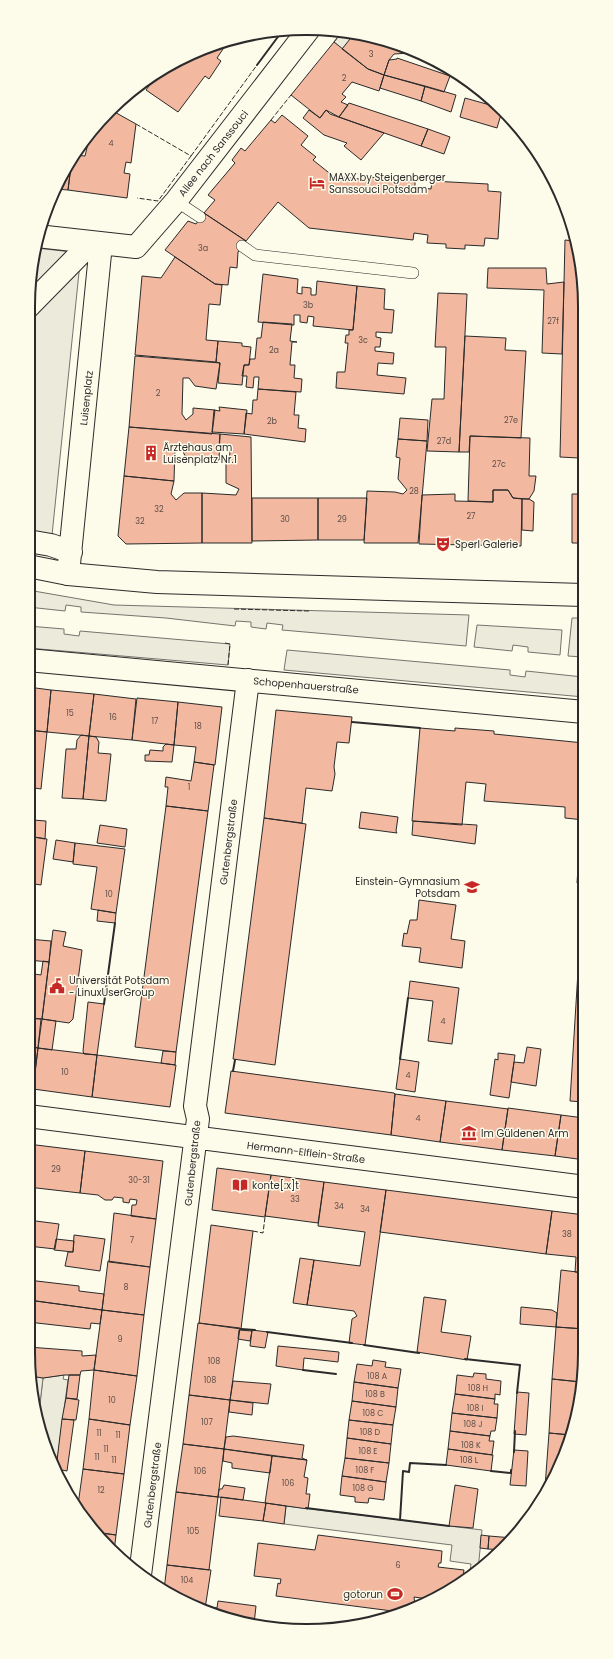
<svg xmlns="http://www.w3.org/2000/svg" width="613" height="1659" font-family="Poppins,sans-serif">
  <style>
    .green { fill: #ecebdb; stroke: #74746e }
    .parking { fill: #eceadb; stroke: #74746e }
    .building { fill: #f2b8a0; stroke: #2b2b2b }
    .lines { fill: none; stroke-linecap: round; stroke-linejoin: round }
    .lane-casing { stroke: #2b2b2b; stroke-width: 12 }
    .street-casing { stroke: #2b2b2b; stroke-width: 24 }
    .primary-casing { stroke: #2b2b2b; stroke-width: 24 }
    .lane { stroke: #fdfbea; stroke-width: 11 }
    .street { stroke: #fdfbea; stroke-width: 22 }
    .primary { stroke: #fdfbea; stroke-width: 22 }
    .fence { stroke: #2b2b2b; stroke-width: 1; stroke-dasharray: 5 2; stroke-linecap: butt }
    .wall { stroke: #2b2b2b; stroke-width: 2 }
    .labels { text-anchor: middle; stroke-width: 3; stroke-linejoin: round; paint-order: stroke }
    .number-label { font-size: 8px; fill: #5d4e48 }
    .street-label { font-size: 10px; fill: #2b2b2b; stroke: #fdfbea }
    .poi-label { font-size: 10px; fill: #2b2b2b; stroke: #fdfbea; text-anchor: start }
    .rim { fill: none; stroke: #2b2b2b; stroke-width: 2 }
  </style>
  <rect width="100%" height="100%" fill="#fdfbea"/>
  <path class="green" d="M342 32 356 34 342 49 334 42Z
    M28 590 114 605 469 615 466 646 282 630 283 625 267 623 266 629 251 627V622L236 621 235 626 166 618 81 612V607L66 605 65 611 28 607Z
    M572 618H583V657L568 656Z
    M477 625 562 630 560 655 528 652V647L513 645 512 651 474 647Z
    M28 626 64 629V634L79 636 80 631 230 644 228 665 28 648Z
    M287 650 510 670V675L525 677 526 671 583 677 584 697 284 670Z
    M64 1375 63 1379 68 1380 56 1469 49 1459 38 1421 43 1378Z
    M286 1506 482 1530 478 1570 469 1577 471 1564 450 1561 452 1545 284 1524Z"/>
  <path class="parking" d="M36 248 81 253 51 545 28 541V307Z
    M30 1376 43 1378 38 1421 33 1407Z"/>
  <path class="building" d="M354 34 378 37 411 51 410 53 394 54 389 60 384 75 368 69 342 49Z
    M229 40 217 58 221 61 209 79 205 76 178 112 146 90 157 75 155 74 167 65 217 43Z
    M334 42 368 69 384 75 379 91 352 82 342 94 346 97 341 102 348 105 339 117 326 110 320 118 291 95Z
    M397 58 450 76 444 92 384 75 389 60 397 59Z
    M384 75 425 86 421 101 380 88Z
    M425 86 456 95 451 112 421 101Z
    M465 98 497 107 502 111 497 128 460 117Z
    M349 103 428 129 421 146 339 117Z
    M111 110 136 124 131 163 126 162 124 173 130 174 127 198 68 190 72 158 74 155 85 156 91 131Z
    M309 110 320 118 326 110 330 114 384 133 361 160 344 146 347 143 324 135 303 118Z
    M282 115 308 136 301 145 316 157 313 160 333 176 359 179 360 176 415 182V187L431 189 432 181 488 184V191L501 192 498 239 485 238 484 246 465 245V249L446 248V244L427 243 428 235 414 233 413 240 309 228 278 202 246 241 204 213 215 200 208 195 235 163 232 160 241 148 245 151 271 120 275 123Z
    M428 129 450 137 444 154 421 146Z
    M72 158 68 190 55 189 57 184Z
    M204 213 246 241 238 252 237 268 230 267 228 285 215 284 165 250 188 221 196 224Z
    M565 240 574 241 583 270V429H580L579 458 560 457Z
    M175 257 215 284 222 285 220 305 209 304 206 340 218 341 216 362 135 355 142 276 161 278Z
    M488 268H546L547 284 564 282 562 354 542 353 544 290 487 288Z
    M263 274 298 279 297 293 302 294V287L311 288V295H316L317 281 357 286 353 330 313 326 314 317 308 316 307 323 300 322V315H294V325L258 322Z
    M357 286 385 289 384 309 394 310 392 333 376 332V337L381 338 380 347H375V351L394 353 393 364 378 363 377 375 406 378 404 394 336 388 337 372H345L348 343H345L346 335H349V330H353Z
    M438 293 467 294 459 452 427 451 432 399H444L446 347H435Z
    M263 322 292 324 290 341 297 342H292L290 365H295L294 378 302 379 301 392 258 389 259 377H254L253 388 246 387 247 376H242L244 365H249L250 359H255L257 338H261Z
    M465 336 506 338 505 350 526 351 521 438 470 436 469 452H459Z
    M218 341 242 343V346L251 347 249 365H244L242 385 218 383 220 363 216 362Z
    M135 356 220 363 216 389 195 386 189 378H183L182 414 186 420 193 414V408L215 410 212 434 129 427Z
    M258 389 296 392 294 415H299L298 428 306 429 305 442 244 434 246 413 252 414 253 400H257Z
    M219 407 247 410 244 434 212 432 214 410 220 411Z
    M400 418 428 420 427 441 398 439Z
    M129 427 220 434 219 460 186 458 180 445 175 447 174 481 124 476Z
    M220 434 251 437 252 543H202V493L236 495 239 489 226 483V460H229L230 452 226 448 219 447Z
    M470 436 530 438 529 476H536L534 491 529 499 513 498 508 490H493V502L468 501Z
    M398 439 427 441 418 543H364L367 491 395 492 403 494 407 490 398 479 400 458 396 457Z
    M124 476 174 481 171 494 176 500 184 493H202V543L126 544 118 536Z
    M493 490H508L513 498 522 499 521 546 419 544 422 495 455 494V501L493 502Z
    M572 494H583V543H572Z
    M252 498H318V540L252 541Z
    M318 498H367L364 540H318Z
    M522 499H529L534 502 533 531 522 530Z
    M28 687 51 690 47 732 28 730Z
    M51 690 94 694 89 736 47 732Z
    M94 694 136 699 132 740 89 736Z
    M137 698 178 702 174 745 132 740Z
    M178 702 222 707 215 765 194 762 196 747 174 745Z
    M276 710 352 717 349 743 337 742 334 767 335 774 332 791 306 788 302 823 264 818Z
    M420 728 455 731V728L494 731V734L584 743V820L565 818V807L484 801 486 784 466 782 462 825 412 821Z
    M28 730 47 732 41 789 28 787Z
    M81 735 89 736 83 799 62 798 66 749H76L77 740Z
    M89 736 96 737 99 742 98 753 111 754 106 801 83 799Z
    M166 744 174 745 172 762 145 761V755H149L150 750 163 751V747Z
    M194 762 214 765 208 811 166 806 168 787H165L166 777 191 781Z
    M166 806 208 811 176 1052 135 1047Z
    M361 812 398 817 396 831 397 833 359 828Z
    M264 818 306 824 275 1065 233 1059Z
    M33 820 46 821 45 839 28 836V831H31Z
    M413 821 477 825 475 844 412 835Z
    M100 825 127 829 125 847 97 843Z
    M28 836 47 839 41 885 28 883Z
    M56 840 75 843 73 862 53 859Z
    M75 843 125 849 116 913 91 909 97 867 73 864Z
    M579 853H584V884L577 883Z
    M28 883H35L28 934Z
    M419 900 456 905 451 939 465 941 462 968 419 962 421 948 402 946 404 933 407 934 410 920H417Z
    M98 910 116 913 115 923 97 921Z
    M53 930 66 932 63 946 82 950 73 1019 69 1023 42 1019Z
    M28 939 51 941 49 962 28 960Z
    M579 955H584V1102L570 1101Z
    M43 961 49 962 42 1019 28 1018V973L41 975Z
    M410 981 459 988 452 1044 428 1041 433 1001 408 998Z
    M88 1002 104 1004 97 1055 84 1054 83 1051Z
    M28 1018 41 1019 38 1048 28 1046Z
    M42 1019 56 1021 52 1050 38 1048Z
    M28 1046 38 1048 33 1089 28 1088Z
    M527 1047 541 1049 536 1086 511 1082 514 1062 524 1063Z
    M38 1048 97 1055 92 1097 33 1089Z
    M163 1051 176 1052 175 1065 161 1063Z
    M498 1053 515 1055 509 1098 490 1095 495 1059 498 1060Z
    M97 1055 176 1065 170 1107 92 1097Z
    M400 1059 419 1062 415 1092 396 1089Z
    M231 1071 394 1093 395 1094 391 1135 225 1113Z
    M395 1094 446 1101 440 1142 391 1135Z
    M446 1101 508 1109 502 1150 440 1142Z
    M508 1108 561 1115 555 1156 502 1150Z
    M561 1115 584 1118 585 1160 555 1156Z
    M28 1144 85 1151 80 1193 28 1187Z
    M85 1151 163 1161 156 1219 131 1216 132 1205H136L137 1200 130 1199 129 1203 123 1202V1198L114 1197 112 1200H105L98 1195 80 1193Z
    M217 1168 271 1175 265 1217 212 1210Z
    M271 1175 324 1182 318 1223 265 1216Z
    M324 1182 386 1190 365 1345 349 1343 352 1319 357 1316 354 1311 307 1305 314 1260 360 1266 365 1232 318 1226Z
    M386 1190 552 1211 546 1254 380 1232Z
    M552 1211 585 1215V1273L575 1272 576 1257 546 1254Z
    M114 1213 156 1219 150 1267 109 1262Z
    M28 1220 59 1224 55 1249 28 1246Z
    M211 1225 253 1231 241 1329 199 1323Z
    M74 1235 105 1239 100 1271 65 1266 68 1252H73Z
    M56 1239 74 1241 73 1252 54 1250Z
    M300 1258 314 1260 307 1305 293 1303Z
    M108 1261 150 1267 144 1315 102 1310Z
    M561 1270 585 1273V1329L556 1327Z
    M28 1280 79 1286V1291L104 1294 102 1310 28 1300Z
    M424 1297 446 1300 441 1332 471 1336 467 1360 417 1352Z
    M29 1300 102 1310 100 1324 91 1323 90 1329 28 1322Z
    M521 1307 552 1310 557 1313 556 1327 520 1324Z
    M102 1310 144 1315 137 1376 94 1370Z
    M198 1323 240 1328 230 1400 189 1395Z
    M556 1327 585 1329V1352L581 1382 552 1379Z
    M239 1330 252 1331 250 1341 238 1339Z
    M252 1330 268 1332 265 1348 250 1346Z
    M278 1346 339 1352 338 1362 304 1358 303 1370 276 1366Z
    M28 1347 82 1351V1356L96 1355 94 1370 81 1371 80 1375H64L43 1378 30 1376Z
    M373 1360 386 1362 385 1367 401 1369 398 1388 354 1382 357 1364 372 1366Z
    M94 1370 137 1376 130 1425 89 1419Z
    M474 1373 486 1374V1379L501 1381 500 1395 495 1394V1399L455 1394 457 1375 473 1377Z
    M69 1375H80L77 1399 66 1398Z
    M552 1379 581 1382 576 1424 571 1435 549 1433Z
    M233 1381 271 1384 268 1404 230 1400Z
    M354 1382 398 1388 396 1407 352 1401Z
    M517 1392 529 1393 526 1435 514 1434Z
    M455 1394 495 1399 494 1404H498L497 1418 452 1413Z
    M189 1395 230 1400 224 1449 183 1444Z
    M66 1398 79 1400 76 1420 62 1419Z
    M230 1400 253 1403 252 1415 229 1412Z
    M352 1401 396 1407 393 1425 349 1420Z
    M452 1413 497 1418 495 1431H491L490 1436 450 1431Z
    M62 1419 74 1420 67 1471 56 1469Z
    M89 1419 130 1425 124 1474 83 1469Z
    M349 1420 393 1425 391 1444 347 1438Z
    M450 1431 490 1436 489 1441H494L492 1455 448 1449Z
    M549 1433 571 1435 547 1487H545Z
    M233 1436 304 1445 302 1458 307 1460 224 1449 226 1437Z
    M347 1438 391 1444 389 1463 345 1458Z
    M183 1444 224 1449 218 1497 176 1492Z
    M224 1449 272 1456 270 1473 232 1468V1463L223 1461Z
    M448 1449 493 1455 491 1471 446 1465Z
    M514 1450 528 1451 526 1486 510 1485Z
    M272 1456 307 1460 304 1477 308 1478 306 1494H310L308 1509 265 1503Z
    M345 1458 389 1463 386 1482 342 1476Z
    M83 1469 124 1474 116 1535 94 1532 78 1505Z
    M342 1476 386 1482 384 1500 369 1498 368 1503 355 1502V1497L340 1495Z
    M224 1485 245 1488 243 1500 218 1497 219 1489H222Z
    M455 1485 478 1489 473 1528 449 1526Z
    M176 1492 218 1497 209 1570 167 1565Z
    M221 1497 266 1503 263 1521 219 1516Z
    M266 1503 286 1506 284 1524 263 1521Z
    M94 1532 116 1535 114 1552 97 1536Z
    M318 1535 442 1551 441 1563H439L438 1567 464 1570 462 1583 428 1599 414 1597 415 1605 400 1612 276 1596 278 1583 280 1584 281 1579 254 1576 258 1543 315 1550Z
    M481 1535 489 1536 488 1549 480 1548Z
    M489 1536 513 1538 503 1550 488 1549Z
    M167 1565 211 1570 205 1609 183 1602 164 1590Z
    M218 1601 256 1606 254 1624 205 1609 206 1607 217 1608Z
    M259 1625 298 1630 270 1629Z"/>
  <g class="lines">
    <g class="lane-casing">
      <path id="lane" d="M176 201 200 217
        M242 246 255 255 413 273"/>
    </g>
    <g class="street-casing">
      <path id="street" d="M37 236 136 247 176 201 309 29
        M28 307 81 253 101 244
        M28 541 51 545 71 552
        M68 574 101 244
        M28 660 584 712
        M28 1116 585 1187
        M140 1575 198 1119 195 1106 248 680"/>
    </g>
    <g class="primary-casing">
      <path id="primary" d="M28 566 68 574 157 582 583 595"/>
    </g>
    <use href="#lane" class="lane"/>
    <use href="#street" class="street"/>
    <use href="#primary" class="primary"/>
    <path class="fence" d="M334 42 342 32
      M271 120 291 95
      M136 124 191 156 158 201 137 198
      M191 156 257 65
      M234 609 309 611
      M225 643 230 644 228 665
      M253 1231 263 1233 265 1217"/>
    <path class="wall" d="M257 65 283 30
      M352 722 420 728
      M104 1004 115 923
      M400 1059 408 998
      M233 1071 235 1060
      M241 1329 255 1330
      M267 1332 352 1343
      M364 1345 419 1353
      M465 1359 520 1365 517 1393
      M303 1370 336 1374
      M514 1452 515 1431
      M491 1471 511 1473V1470
      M306 1508 449 1526
      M400 1520 403 1471 409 1472 410 1463 446 1465"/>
  </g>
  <defs>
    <g id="hotel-bare" transform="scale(1.2)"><path d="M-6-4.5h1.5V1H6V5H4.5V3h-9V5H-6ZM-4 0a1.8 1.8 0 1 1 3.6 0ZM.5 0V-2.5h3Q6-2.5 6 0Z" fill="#c62828" stroke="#fdfbea" stroke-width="2.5" paint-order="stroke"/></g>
    <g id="building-bare" transform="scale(1.2)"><path d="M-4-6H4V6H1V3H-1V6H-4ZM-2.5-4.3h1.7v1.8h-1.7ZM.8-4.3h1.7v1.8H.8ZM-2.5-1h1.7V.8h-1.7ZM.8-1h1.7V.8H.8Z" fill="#c62828" stroke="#fdfbea" stroke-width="2.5" paint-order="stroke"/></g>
    <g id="theatre-bare" transform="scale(1.2)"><path d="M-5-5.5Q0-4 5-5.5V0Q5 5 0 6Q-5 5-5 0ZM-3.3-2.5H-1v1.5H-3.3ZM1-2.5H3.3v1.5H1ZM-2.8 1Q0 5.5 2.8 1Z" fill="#c62828" stroke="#fdfbea" stroke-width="2.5" paint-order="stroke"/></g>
    <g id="school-bare" transform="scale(1.2)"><path d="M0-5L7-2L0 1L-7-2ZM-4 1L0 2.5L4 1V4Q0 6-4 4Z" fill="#c62828" stroke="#fdfbea" stroke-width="2.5" paint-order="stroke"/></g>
    <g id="civic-bare" transform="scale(1.2)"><path d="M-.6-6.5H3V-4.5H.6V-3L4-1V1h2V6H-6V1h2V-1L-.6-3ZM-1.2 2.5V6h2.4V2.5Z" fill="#c62828" stroke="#fdfbea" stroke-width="2.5" paint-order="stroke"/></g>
    <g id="museum-bare" transform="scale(1.2)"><path d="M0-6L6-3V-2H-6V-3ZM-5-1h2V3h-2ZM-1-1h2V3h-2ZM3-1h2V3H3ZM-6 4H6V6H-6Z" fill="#c62828" stroke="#fdfbea" stroke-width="2.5" paint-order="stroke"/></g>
    <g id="library-bare" transform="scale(1.2)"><path d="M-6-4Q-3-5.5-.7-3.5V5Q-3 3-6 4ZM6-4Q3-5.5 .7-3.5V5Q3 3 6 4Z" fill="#c62828" stroke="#fdfbea" stroke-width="2.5" paint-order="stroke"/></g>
    <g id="stadium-bare" transform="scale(1.2)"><path d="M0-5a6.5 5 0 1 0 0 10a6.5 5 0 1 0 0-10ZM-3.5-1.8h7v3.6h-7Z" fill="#c62828" stroke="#fdfbea" stroke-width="2.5" paint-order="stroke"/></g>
  </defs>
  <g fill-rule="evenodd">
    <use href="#hotel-bare" x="317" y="183"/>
    <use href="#building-bare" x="151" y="453"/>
    <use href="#theatre-bare" x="443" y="544"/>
    <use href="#school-bare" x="472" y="887"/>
    <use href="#civic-bare" x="57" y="986"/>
    <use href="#museum-bare" x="469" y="1133"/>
    <use href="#library-bare" x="240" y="1185"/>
    <use href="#stadium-bare" x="395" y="1594"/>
  </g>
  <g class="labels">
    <g class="number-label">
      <text x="371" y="57">3</text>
      <text x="344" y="81">2</text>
      <text x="111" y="146">4</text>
      <text x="203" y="251">3a</text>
      <text x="308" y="308">3b</text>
      <text x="553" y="324">27f</text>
      <text x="363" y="343">3c</text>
      <text x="274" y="353">2a</text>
      <text x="158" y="396">2</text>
      <text x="511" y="423">27e</text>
      <text x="272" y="424">2b</text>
      <text x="444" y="444">27d</text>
      <text x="499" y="467">27c</text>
      <text x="414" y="494">28</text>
      <text x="159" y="512">32</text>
      <text x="471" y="519">27</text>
      <text x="285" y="522">30</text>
      <text x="342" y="522">29</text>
      <text x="140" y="524">32</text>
      <text x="70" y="716">15</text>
      <text x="113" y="720">16</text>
      <text x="155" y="724">17</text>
      <text x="198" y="729">18</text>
      <text x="189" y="790">1</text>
      <text x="109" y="897">10</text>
      <text x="443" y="1024">4</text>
      <text x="65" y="1075">10</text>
      <text x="408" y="1078">4</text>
      <text x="418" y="1121">4</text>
      <text x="56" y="1172">29</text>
      <text x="139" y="1183">30-31</text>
      <text x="295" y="1202">33</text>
      <text x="339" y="1209">34</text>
      <text x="365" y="1212">34</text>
      <text x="567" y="1237">38</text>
      <text x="132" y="1243">7</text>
      <text x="126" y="1290">8</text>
      <text x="120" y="1342">9</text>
      <text x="214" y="1364">108</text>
      <text x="377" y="1379">108 A</text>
      <text x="210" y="1383">108</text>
      <text x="478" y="1391">108 H</text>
      <text x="375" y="1397">108 B</text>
      <text x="112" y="1403">10</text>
      <text x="475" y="1411">108 I</text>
      <text x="373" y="1416">108 C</text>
      <text x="207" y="1425">107</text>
      <text x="473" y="1427">108 J</text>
      <text x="370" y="1435">108 D</text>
      <text x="99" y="1436">11</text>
      <text x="118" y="1438">11</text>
      <text x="471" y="1448">108 K</text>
      <text x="106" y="1452">11</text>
      <text x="368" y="1454">108 E</text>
      <text x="97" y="1460">11</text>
      <text x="114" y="1463">11</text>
      <text x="469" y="1463">108 L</text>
      <text x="365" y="1473">108 F</text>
      <text x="200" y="1474">106</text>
      <text x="288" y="1486">106</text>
      <text x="363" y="1491">108 G</text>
      <text x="101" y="1493">12</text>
      <text x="193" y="1534">105</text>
      <text x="398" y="1568">6</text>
      <text x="187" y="1583">104</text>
    </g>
    <g class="street-label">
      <text transform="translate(213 153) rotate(-52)" y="4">Allee nach Sanssouci</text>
      <text transform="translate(86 398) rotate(-84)" y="4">Luisenplatz</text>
      <text transform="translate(306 685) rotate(5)" y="4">Schopenhauerstraße</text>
      <text transform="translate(228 842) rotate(-83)" y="4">Gutenbergstraße</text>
      <text transform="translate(306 1152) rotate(7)" y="4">Hermann-Elflein-Straße</text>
      <text transform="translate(192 1163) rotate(-84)" y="4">Gutenbergstraße</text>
      <text transform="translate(152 1485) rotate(-83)" y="4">Gutenbergstraße</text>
    </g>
    <g class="poi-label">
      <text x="329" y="181">MAXX by Steigenberger<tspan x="329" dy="12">Sanssouci Potsdam</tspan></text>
      <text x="163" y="451">Ärztehaus am<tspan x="163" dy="12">Luisenplatz Nr.1</tspan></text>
      <text x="455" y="548">Sperl Galerie</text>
      <text x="460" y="885" text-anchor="end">Einstein-Gymnasium<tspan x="460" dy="12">Potsdam</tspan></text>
      <text x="69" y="984">Universität Potsdam<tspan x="69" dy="12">- LinuxUserGroup</tspan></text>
      <text x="481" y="1137">Im Güldenen Arm</text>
      <text x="252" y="1189">konte[:x]t</text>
      <text x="383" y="1598" text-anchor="end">gotorun</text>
    </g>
  </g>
  <path d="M0 0H613V1659H0ZM306 35H307A271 271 0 0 1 578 306V1353A271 271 0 0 1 307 1624H306A271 271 0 0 1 35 1353V306A271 271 0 0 1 306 35Z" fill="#fdfbea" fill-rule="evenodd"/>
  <path class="rim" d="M306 35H307A271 271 0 0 1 578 306V1353A271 271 0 0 1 307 1624H306A271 271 0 0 1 35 1353V306A271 271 0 0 1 306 35Z"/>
</svg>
